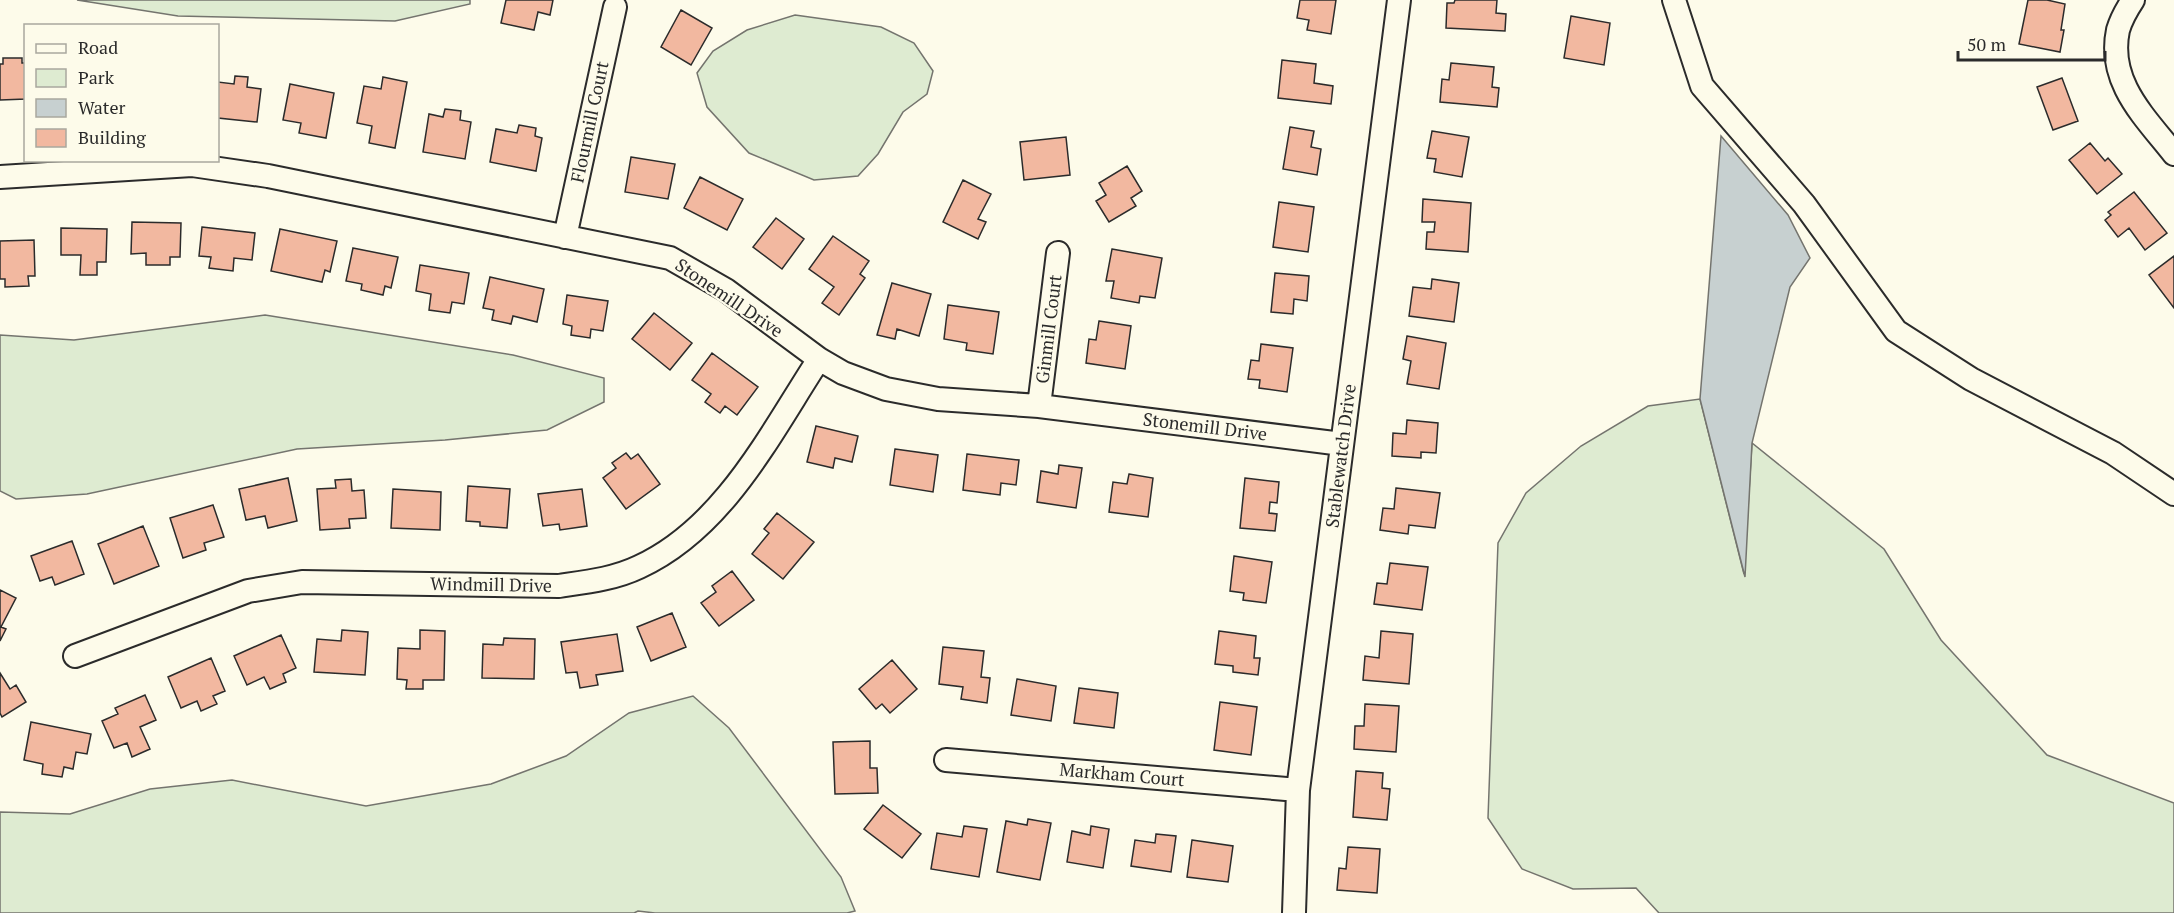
<svg xmlns="http://www.w3.org/2000/svg" width="2174" height="913" font-family="'PT Serif',serif">
  <style>
    .green { fill: #deebd1; stroke: #74746e; stroke-width: 1.5 }
    .water { fill: #c7d0d0; stroke: #74746e; stroke-width: 1.5 }
    .building { fill: #f2b8a0; stroke: #2b2b2b; stroke-width: 1.5 }
    .lines { fill: none; stroke-linecap: round; stroke-linejoin: round }
    .minor-casing { stroke: #2b2b2b; stroke-width: 26 }
    .minor { stroke: #fdfbea; stroke-width: 22 }
    .labels { text-anchor: middle; stroke-width: 4.5; stroke-linejoin: round; paint-order: stroke }
    .street-label { font-size: 18px; fill: #2b2b2b; stroke: #fdfbea }
  </style>
  <rect width="100%" height="100%" fill="#fdfbea"/>
  <path class="green" d="M77 0H470V4L395 21 178 16Z
    M795 15 881 27 914 43 933 71 927 94 903 112 878 154 858 176 814 180 749 153 707 107 697 73 713 51 747 30Z
    M265 315 513 355 604 378V402L547 430 445 440 297 449 87 494 16 499 0 491V335L74 340Z
    M1700 399 1744 574 1752 443 1884 549 1941 640 2047 755 2174 803V913H1659L1636 888 1573 889 1522 869 1488 818 1498 543 1526 493 1581 446 1648 406Z
    M693 696 729 728 841 877 855 911 847 913H655L638 911 634 913H0V812L70 814 150 789 232 780 366 806 491 784 566 756 629 713Z"/>
  <path class="water" d="M1721 136 1788 215 1810 258 1790 287 1752 443 1745 577 1700 399Z"/>
  <path class="building" d="M506 0H553L550 15 538 12 534 30 501 23Z
    M1300 0H1336L1331 34 1307 30 1309 20 1297 18Z
    M1455 0H1497L1496 13 1506 14 1505 31 1446 28 1447 3H1454Z
    M2028 0H2047L2065 4 2061 30H2064L2060 52 2019 44Z
    M681 10 712 28 691 65 661 47Z
    M1571 16 1610 23 1604 65 1564 58Z
    M3 58H22V63H26V99L0 100V64H3Z
    M1282 60 1316 64 1314 83 1333 86 1331 104 1278 98Z
    M1451 63 1494 67 1492 87 1499 88 1497 107 1440 102 1442 79 1449 80Z
    M235 76 248 77 247 87 261 89 257 122 218 118V82L234 84Z
    M383 77 407 82 395 148 369 143 372 126 357 123 364 86 381 89Z
    M2062 78 2078 121 2053 130 2037 87Z
    M290 84 334 93 326 138 299 133 301 123 283 120Z
    M445 109 461 111 460 120 471 122 465 159 423 152 429 114 443 117Z
    M519 125 536 128 535 136 542 138 536 171 490 162 496 129 517 133Z
    M1290 127 1314 131 1311 147 1321 149 1317 175 1283 169Z
    M1432 131 1469 137 1462 177 1434 172 1436 159 1427 158Z
    M1066 137 1070 175 1024 180 1020 142Z
    M2090 143 2105 161 2108 158 2122 174 2097 194 2069 160Z
    M631 157 675 164 668 199 625 192Z
    M1127 166 1142 191 1131 198 1136 206 1109 222 1096 201 1106 195 1099 183Z
    M700 177 743 199 727 230 684 208Z
    M963 180 991 194 978 219 986 222 978 239 943 222Z
    M2134 192 2167 233 2145 250 2129 228 2118 237 2105 220 2111 215 2108 212Z
    M1423 199 1471 203 1468 252 1426 249 1427 232H1434L1435 222H1422Z
    M1279 202 1314 207 1308 252 1273 247Z
    M776 218 804 239 782 269 753 247Z
    M132 222 181 223 180 257H170V265H146V253L131 254Z
    M202 227 255 233 252 260 234 258 233 271 209 268 211 257 199 256Z
    M61 228 107 229 106 262H97V275H80L81 255H61Z
    M280 229 337 241 330 272 325 270 322 282 271 271Z
    M833 236 869 261 860 274 865 278 839 315 822 303 834 287 809 269Z
    M34 240 35 276H28L29 286 5 287V279H0V241Z
    M353 248 398 257 391 288 385 286 383 295 361 290 362 284 346 281Z
    M1112 249 1162 258 1155 298 1140 296 1139 303 1111 298 1114 281H1106Z
    M2174 256V308L2149 275Z
    M420 265 469 273 464 304 452 302 450 313 429 310 431 294 416 291Z
    M1275 273 1309 276 1307 301 1294 299 1293 314 1271 312Z
    M490 277 544 289 537 322 513 316 511 324 492 320 494 310 483 308Z
    M1432 279 1459 283 1454 322 1409 316 1413 287 1431 289Z
    M892 283 931 294 919 336 897 329 895 339 877 335Z
    M567 295 608 301 603 331 591 329 590 338 571 335 572 326 563 324Z
    M948 305 999 312 993 354 966 350 967 343 944 339Z
    M654 313 692 343 670 370 632 339Z
    M1099 321 1131 326 1125 369 1086 363 1089 339 1096 340Z
    M1407 336 1446 343 1439 389 1407 384 1411 361 1403 359Z
    M1261 344 1293 348 1287 392 1259 388 1260 380 1248 379 1251 360 1259 361Z
    M712 353 758 387 737 415 725 406 720 413 705 402 711 394 692 380Z
    M1407 420 1438 423 1436 453 1421 452V458L1392 456 1393 433 1406 434Z
    M816 426 858 436 852 462 835 458 833 468 807 462Z
    M895 449 938 455 933 492 890 485Z
    M626 453 631 459 638 454 660 484 626 509 603 478 616 468 612 463Z
    M967 454 1019 460 1016 485 1001 483 1000 495 963 490Z
    M1059 465 1082 468 1076 508 1037 502 1041 471 1058 474Z
    M1129 474 1153 478 1148 517 1109 512 1113 482 1127 484Z
    M288 478 297 521 268 528 265 516 246 520 239 489Z
    M1245 478 1279 482 1277 503 1270 502 1269 513 1277 514 1275 531 1240 528Z
    M351 479 352 491 364 490 366 518 349 519 350 528 320 530 317 489 336 488 335 480Z
    M468 486 510 489 507 528 480 526V522L466 521Z
    M1396 488 1440 493 1435 528 1409 525 1408 534 1380 530 1383 508 1394 509Z
    M393 489 441 492 440 530 391 528Z
    M582 489 587 526 560 530 559 524 543 526 538 494Z
    M213 505 224 537 204 543 206 550 183 558 170 518Z
    M777 513 814 542 783 579 752 554 769 533 764 529Z
    M143 526 159 566 114 584 98 544Z
    M72 541 84 574 55 585 52 577 40 581 31 556Z
    M1234 556 1272 562 1266 603 1243 600 1244 593 1230 591Z
    M1390 563 1428 567 1422 610 1374 604 1377 583 1387 584Z
    M732 571 754 600 719 626 701 603 716 592 712 586Z
    M0 590 16 598 1 627 6 629 0 641Z
    M672 613 686 647 651 661 637 627Z
    M342 630 368 632 365 675 314 672 317 639 341 641Z
    M420 630 445 631 444 680H423V689H406L407 680 397 679 398 648 420 649Z
    M1219 631 1256 636 1254 658H1260L1258 675 1233 672V666L1215 664Z
    M1381 631 1413 634 1409 684 1363 680 1365 656 1379 658Z
    M617 634 623 671 596 675 598 685 580 688 577 672 566 673 561 642Z
    M281 635 296 668 283 674 286 682 270 689 264 677 247 685 234 656Z
    M504 638 535 639 534 679 482 678 483 644 503 645Z
    M943 647 984 651 981 677 990 678 987 703 961 699 963 687 939 684Z
    M211 658 225 691 213 696 217 704 201 711 197 701 181 708 168 677Z
    M892 660 917 689 890 713 882 704 876 709 859 689Z
    M0 673 10 689 16 685 26 702 2 717 0 713Z
    M1017 679 1056 686 1051 721 1011 715Z
    M1079 688 1118 693 1114 728 1074 723Z
    M145 695 156 720 140 727 150 749 132 757 127 743 114 748 102 721 118 714 115 708Z
    M1220 702 1257 707 1251 755 1214 750Z
    M1365 704 1399 706 1396 752 1354 749 1355 726H1364Z
    M31 722 91 734 87 754 76 752 73 769 64 767 62 777 42 774 43 764 24 760Z
    M870 741V768H877L878 793 835 794 833 742Z
    M1356 771 1383 773 1382 788 1390 789 1387 820 1353 817Z
    M883 805 921 834 902 858 864 829Z
    M1028 819 1051 823 1040 880 997 872 1006 821 1027 825Z
    M964 826 987 829 979 877 931 869 937 833 962 837Z
    M1091 826 1109 829 1103 868 1067 862 1072 831 1090 835Z
    M1156 834 1176 836 1171 872 1131 866 1135 840 1155 843Z
    M1192 840 1233 846 1228 882 1187 877Z
    M1348 847 1380 849 1377 893 1337 890 1339 868 1346 869Z"/>
  <g class="lines">
    <g class="minor-casing">
      <path id="minor" d="M1674 0 1702 86 1804 204 1896 331 1971 379 2113 453 2174 494
        M2133 0C2127 9 2121 20 2118 30 2107 82 2145 117 2174 154
        M0 177 192 165 268 176 670 258 726 290 819 359 843 373 886 389 938 399 1039 406 1342 444
        M565 237 615 7
        M1039 406 1058 253
        M75 656 248 591 302 582 559 586C586 582 614 579 639 567 724 528 770 434 819 359
        M946 760 1298 790
        M1294 913 1298 790 1399 0"/>
    </g>
    <use href="#minor" class="minor"/>
  </g>
  <g class="labels">
    <g class="street-label">
      <text transform="translate(590 122) rotate(-78)" y="6">Flourmill Court</text>
      <text transform="translate(729 298) rotate(34)" y="6">Stonemill Drive</text>
      <text transform="translate(1049 329) rotate(-83)" y="6">Ginmill Court</text>
      <text transform="translate(1205 427) rotate(7)" y="6">Stonemill Drive</text>
      <text transform="translate(1341 456) rotate(-83)" y="6">Stablewatch Drive</text>
      <text transform="translate(491 585) rotate(1)" y="6">Windmill Drive</text>
      <text transform="translate(1122 775) rotate(5)" y="6">Markham Court</text>
    </g>
  </g>
  <rect x="24" y="24" width="195" height="138" fill="#fdfbea" stroke="#a9a89e" stroke-width="1.5"/>
  <rect x="36" y="44" width="30" height="9" fill="#fdfbea" stroke="#a9a89e" stroke-width="1.5"/>
  <text x="78" y="54" font-size="18" fill="#2b2b2b">Road</text>
  <rect x="36" y="69" width="30" height="18" fill="#deebd1" stroke="#a9a89e" stroke-width="1.5"/>
  <text x="78" y="84" font-size="18" fill="#2b2b2b">Park</text>
  <rect x="36" y="99" width="30" height="18" fill="#c7d0d0" stroke="#a9a89e" stroke-width="1.5"/>
  <text x="78" y="114" font-size="18" fill="#2b2b2b">Water</text>
  <rect x="36" y="129" width="30" height="18" fill="#f2b8a0" stroke="#a9a89e" stroke-width="1.5"/>
  <text x="78" y="144" font-size="18" fill="#2b2b2b">Building</text>
  <path d="M1958 51v9h147v-9" fill="none" stroke="#2b2b2b" stroke-width="3"/>
  <text x="1967" y="51" font-size="18" fill="#2b2b2b" stroke="#fdfbea" stroke-width="4.5" paint-order="stroke">50 m</text>
</svg>
